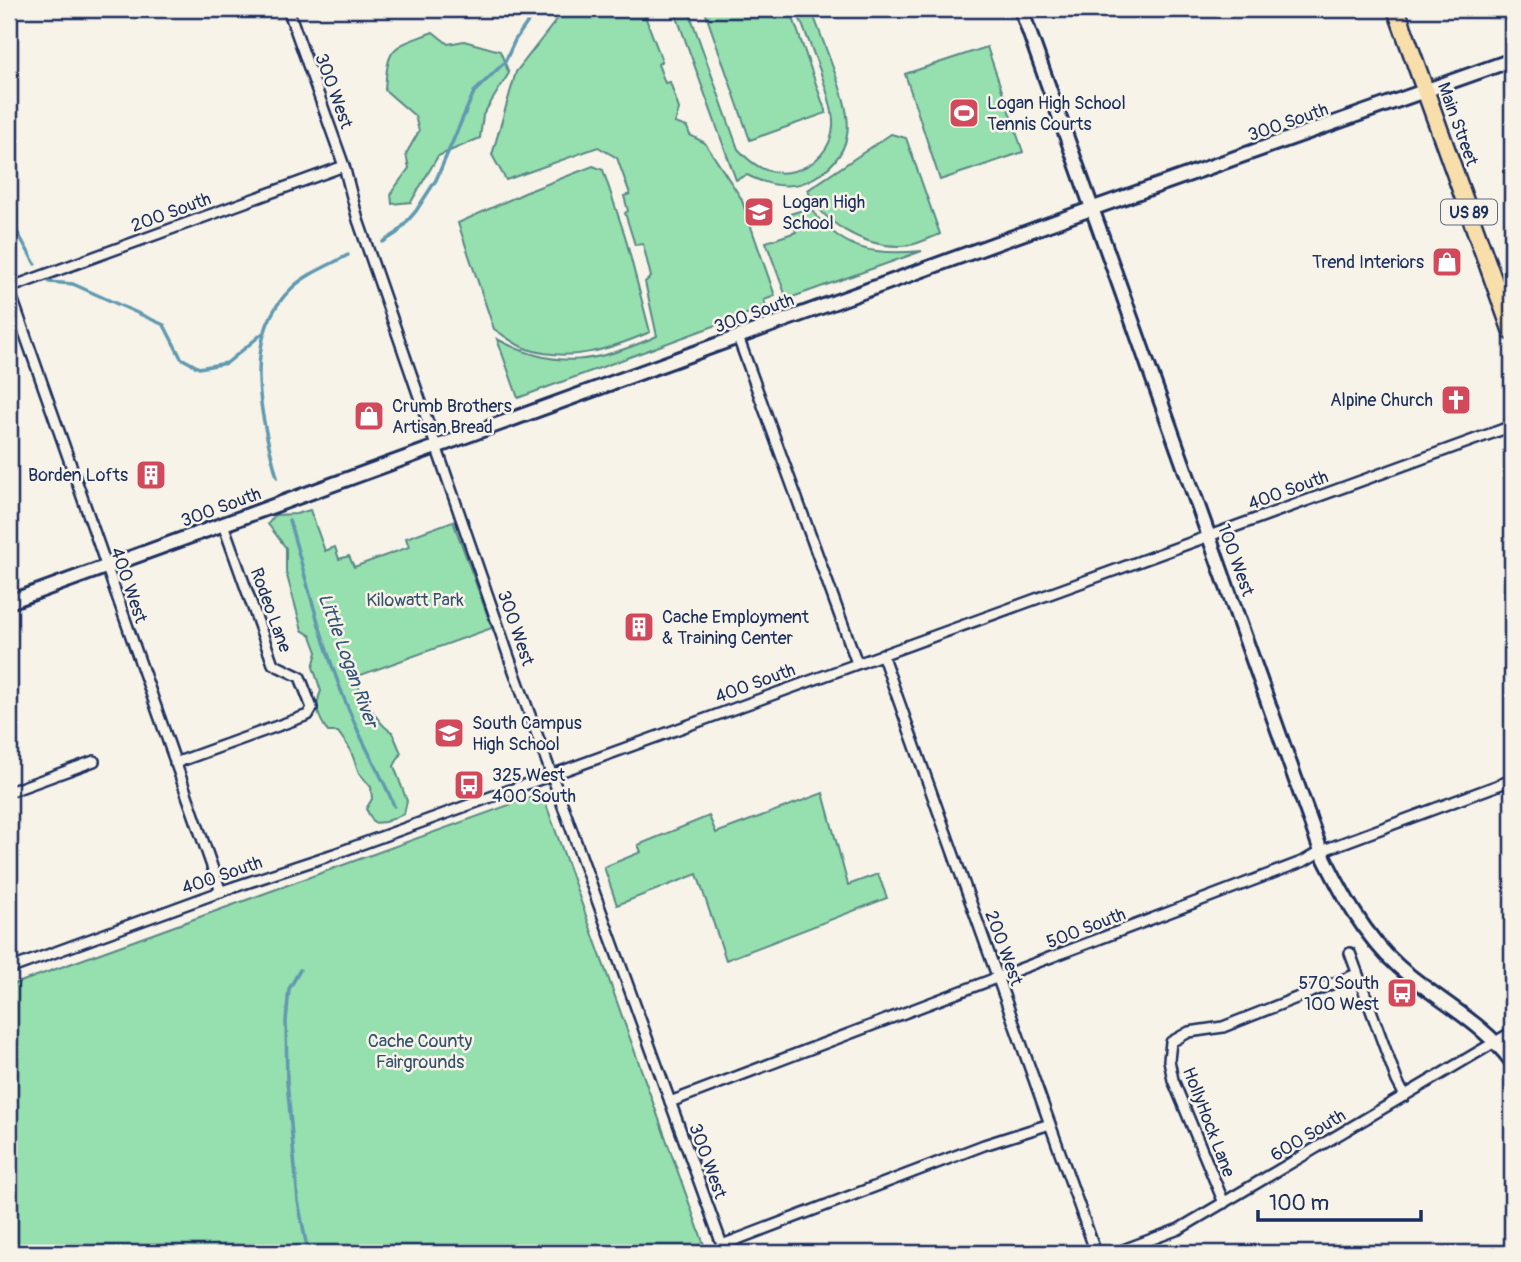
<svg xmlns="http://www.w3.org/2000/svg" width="1521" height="1262" font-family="Pangolin,sans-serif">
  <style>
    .green { fill: #96dfae; stroke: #588786; stroke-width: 2 }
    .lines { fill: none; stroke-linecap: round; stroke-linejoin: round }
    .stream { stroke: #6099b1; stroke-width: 3.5 }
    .street-casing { stroke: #1b2f5e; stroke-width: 14 }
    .secondary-casing { stroke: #1b2f5e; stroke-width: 18 }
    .highway-casing { stroke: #1b2f5e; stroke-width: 21 }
    .street { stroke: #f7f3e8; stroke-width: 9 }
    .secondary { stroke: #f7f3e8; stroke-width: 12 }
    .highway { stroke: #f8deab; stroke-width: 16 }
    .labels { text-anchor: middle; stroke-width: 5; stroke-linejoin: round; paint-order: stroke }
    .shield { fill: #f7f3e8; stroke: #5d6a87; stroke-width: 2 }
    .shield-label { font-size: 16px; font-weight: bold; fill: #1b2f5e }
    .street-label { font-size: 18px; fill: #1b2f5e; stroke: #f7f3e8 }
    .poi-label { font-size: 18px; fill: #1b2f5e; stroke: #f7f3e8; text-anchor: start }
    .park-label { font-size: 18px; fill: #34526e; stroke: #f7f3e8 }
    .water-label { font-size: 19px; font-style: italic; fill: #32527a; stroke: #f7f3e8 }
  </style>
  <rect width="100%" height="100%" fill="#f7f3e8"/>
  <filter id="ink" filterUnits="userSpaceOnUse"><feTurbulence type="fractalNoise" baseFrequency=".0143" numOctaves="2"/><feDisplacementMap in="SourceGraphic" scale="14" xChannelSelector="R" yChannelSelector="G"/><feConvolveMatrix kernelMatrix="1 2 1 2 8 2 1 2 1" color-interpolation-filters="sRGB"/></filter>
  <g filter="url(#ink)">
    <path class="green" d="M565 9H652L653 12 645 16 662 61 658 64 665 83 670 82 679 109 675 123 687 127 690 135 705 143 741 198 775 296 764 300 766 307 518 398 497 339C556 371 597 363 657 336L645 282 651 277 643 244 635 245 625 213 628 211 624 196 630 194 617 158 598 147 506 180 492 155 516 72Z
      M674 9H688L738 149C753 166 770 177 794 171 815 166 832 148 833 126 835 101 806 35 796 9H811C818 27 825 46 832 65 848 109 864 148 814 178 792 191 769 186 747 175L736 180Z
      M704 9H790L826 113 750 140Z
      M433 32 448 44 464 41 500 51 509 73 483 115 480 138 438 156 411 202 392 204 391 193 409 168 406 154 419 131 415 116 385 90C388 44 392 48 433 32Z
      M987 47 1023 152 940 180 905 74Z
      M891 134 906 138 940 234C927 239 913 247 898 246 864 246 821 223 808 190Z
      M593 166 603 170 625 236 650 332C610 349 571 363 527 349 515 345 505 336 494 329L458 223 529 191Z
      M810 208C842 250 872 256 922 251L787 299 766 242 796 232 790 214Z
      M310 510 325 551 335 547 339 559 349 556 354 567 409 547 406 538 453 521 492 628 355 677C360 692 378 725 392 732L401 753 394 766 407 801 404 814 385 822 374 823 366 809 372 799 371 787 359 773 350 749 338 732H328C318 717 314 707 321 691L313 667 317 652 311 636 302 630 286 572V548L268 524 275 515 296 514Z
      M542 793 707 1253H9V986Z
      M823 793 848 885 878 874 887 898 726 960 697 874 617 905 604 867 641 852 638 845 709 816 716 833Z"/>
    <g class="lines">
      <path class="stream" d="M9 217 35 264
        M383 242 397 233 416 211 436 180 474 92 505 62 515 40 537 9
        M49 282 73 284 164 325 181 358 199 368 227 363 263 333
        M277 477C261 417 240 336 292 288 306 274 330 265 348 255
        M289 520C309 588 325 658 355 724 367 752 383 777 394 806
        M300 970 289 989 286 1021 287 1081 298 1201 308 1253"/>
      <g class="street-casing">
        <path id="street" d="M288 9 344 166 358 220 510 660 725 1253
          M9 288 344 166
          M9 289 221 892
          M738 337 857 663
          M882 654 1096 1253
          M175 763 308 715 312 708 300 677 273 664 223 524
          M9 792 94 761
          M1350 953 1397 1081 1405 1096
          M9 969 228 889 334 854 1512 426
          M670 1102 1304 861 1321 851 1512 780
          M1224 1203 1173 1080 1169 1060 1171 1042 1189 1032 1223 1027 1357 974
          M722 1245 984 1145 1050 1124
          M1115 1253 1179 1229 1512 1032"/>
      </g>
      <g class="secondary-casing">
        <path id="secondary" d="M1021 9 1321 851C1341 892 1364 936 1398 966 1435 999 1483 1022 1512 1062
          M9 602 1074 215 1512 60"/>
      </g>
      <g class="highway-casing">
        <path id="highway" d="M1396 9 1512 332"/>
      </g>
      <use href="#street" class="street"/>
      <use href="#secondary" class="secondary"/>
      <use href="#highway" class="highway"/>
    </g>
  </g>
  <defs>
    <g id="stadium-square" transform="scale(1.575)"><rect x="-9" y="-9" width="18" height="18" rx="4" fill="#d1495b" stroke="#f7f3e8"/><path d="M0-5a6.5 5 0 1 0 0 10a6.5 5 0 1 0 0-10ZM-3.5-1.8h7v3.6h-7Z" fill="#fff"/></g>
    <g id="school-square" transform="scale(1.575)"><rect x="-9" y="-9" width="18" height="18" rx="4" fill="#d1495b" stroke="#f7f3e8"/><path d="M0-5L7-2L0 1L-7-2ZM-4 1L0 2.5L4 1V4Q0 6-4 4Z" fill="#fff"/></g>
    <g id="shop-square" transform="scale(1.575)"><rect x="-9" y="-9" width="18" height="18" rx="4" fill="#d1495b" stroke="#f7f3e8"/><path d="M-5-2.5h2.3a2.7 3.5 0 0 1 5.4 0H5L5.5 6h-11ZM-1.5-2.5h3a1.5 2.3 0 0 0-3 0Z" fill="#fff"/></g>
    <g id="church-square" transform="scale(1.575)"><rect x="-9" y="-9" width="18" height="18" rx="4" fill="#d1495b" stroke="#f7f3e8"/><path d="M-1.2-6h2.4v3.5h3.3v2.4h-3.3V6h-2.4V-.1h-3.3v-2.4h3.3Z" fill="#fff"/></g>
    <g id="building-square" transform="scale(1.575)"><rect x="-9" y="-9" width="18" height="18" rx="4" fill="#d1495b" stroke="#f7f3e8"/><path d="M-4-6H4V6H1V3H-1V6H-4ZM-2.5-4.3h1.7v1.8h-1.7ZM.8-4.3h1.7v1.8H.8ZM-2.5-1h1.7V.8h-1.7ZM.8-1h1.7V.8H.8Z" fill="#fff"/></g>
    <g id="bus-square" transform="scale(1.575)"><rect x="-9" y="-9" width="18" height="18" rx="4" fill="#d1495b" stroke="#f7f3e8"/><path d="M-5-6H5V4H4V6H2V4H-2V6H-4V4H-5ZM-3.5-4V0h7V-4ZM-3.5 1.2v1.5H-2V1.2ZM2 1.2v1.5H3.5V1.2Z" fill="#fff"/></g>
  </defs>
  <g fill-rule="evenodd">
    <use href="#stadium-square" x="964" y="113"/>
    <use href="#school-square" x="759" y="212"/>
    <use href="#shop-square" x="1447" y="262"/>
    <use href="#church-square" x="1456" y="400"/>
    <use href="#shop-square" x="369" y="416"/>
    <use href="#building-square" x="151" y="475"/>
    <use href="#building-square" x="639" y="627"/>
    <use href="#school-square" x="449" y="733"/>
    <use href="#bus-square" x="469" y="785"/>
    <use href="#bus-square" x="1402" y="993"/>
  </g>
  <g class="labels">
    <rect class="shield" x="1441" y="199.5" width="56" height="25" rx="5"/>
    <g class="shield-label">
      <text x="1469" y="218">US 89</text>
    </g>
    <g class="street-label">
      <text transform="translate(334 91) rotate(70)" y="6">300 West</text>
      <text transform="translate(1288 122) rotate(-19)" y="6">300 South</text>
      <text transform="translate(1458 124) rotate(70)" y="6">Main Street</text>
      <text transform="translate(171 212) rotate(-20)" y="6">200 South</text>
      <text transform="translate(754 313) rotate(-20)" y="6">300 South</text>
      <text transform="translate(1288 490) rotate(-20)" y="6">400 South</text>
      <text transform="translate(221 507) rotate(-20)" y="6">300 South</text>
      <text transform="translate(1236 560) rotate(70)" y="6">100 West</text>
      <text transform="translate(129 585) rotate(71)" y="6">400 West</text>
      <text transform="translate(271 610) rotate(70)" y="6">Rodeo Lane</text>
      <text transform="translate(516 628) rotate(71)" y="6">300 West</text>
      <text transform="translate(755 683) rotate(-20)" y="6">400 South</text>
      <text transform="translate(222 875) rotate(-19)" y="6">400 South</text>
      <text transform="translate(1086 928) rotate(-21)" y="6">500 South</text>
      <text transform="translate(1004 948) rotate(70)" y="6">200 West</text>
      <text transform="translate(1209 1122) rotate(69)" y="6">HollyHock Lane</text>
      <text transform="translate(1308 1135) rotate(-31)" y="6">600 South</text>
      <text transform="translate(708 1161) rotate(70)" y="6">300 West</text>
    </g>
    <g class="poi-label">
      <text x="987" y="109">Logan High School<tspan x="987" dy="21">Tennis Courts</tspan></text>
      <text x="782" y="208">Logan High<tspan x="782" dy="21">School</tspan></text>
      <text x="1424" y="268" text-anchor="end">Trend Interiors</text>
      <text x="1433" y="406" text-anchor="end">Alpine Church</text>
      <text x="392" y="412">Crumb Brothers<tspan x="392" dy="21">Artisan Bread</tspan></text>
      <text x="128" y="481" text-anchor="end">Borden Lofts</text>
      <text x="662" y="623">Cache Employment<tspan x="662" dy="21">&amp; Training Center</tspan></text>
      <text x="472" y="729">South Campus<tspan x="472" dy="21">High School</tspan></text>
      <text x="492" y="781">325 West<tspan x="492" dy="21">400 South</tspan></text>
      <text x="1379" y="989" text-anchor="end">570 South<tspan x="1379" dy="21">100 West</tspan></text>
    </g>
    <g class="park-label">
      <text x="415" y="606">Kilowatt Park</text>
      <text x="420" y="1047">Cache County<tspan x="420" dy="21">Fairgrounds</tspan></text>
    </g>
    <g class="water-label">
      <text transform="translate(349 660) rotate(70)" y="7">Little Logan River</text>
    </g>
  </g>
  <rect width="1521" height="1262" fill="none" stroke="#f7f3e8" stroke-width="35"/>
  <rect x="18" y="18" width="1486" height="1227" fill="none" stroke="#1b2f5e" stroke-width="2.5" filter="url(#ink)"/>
  <path d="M1258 1210v10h163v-10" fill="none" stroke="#1b2f5e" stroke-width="3.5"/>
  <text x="1269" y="1210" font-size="21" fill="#1b2f5e" stroke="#f7f3e8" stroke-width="5" paint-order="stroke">100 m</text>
</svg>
